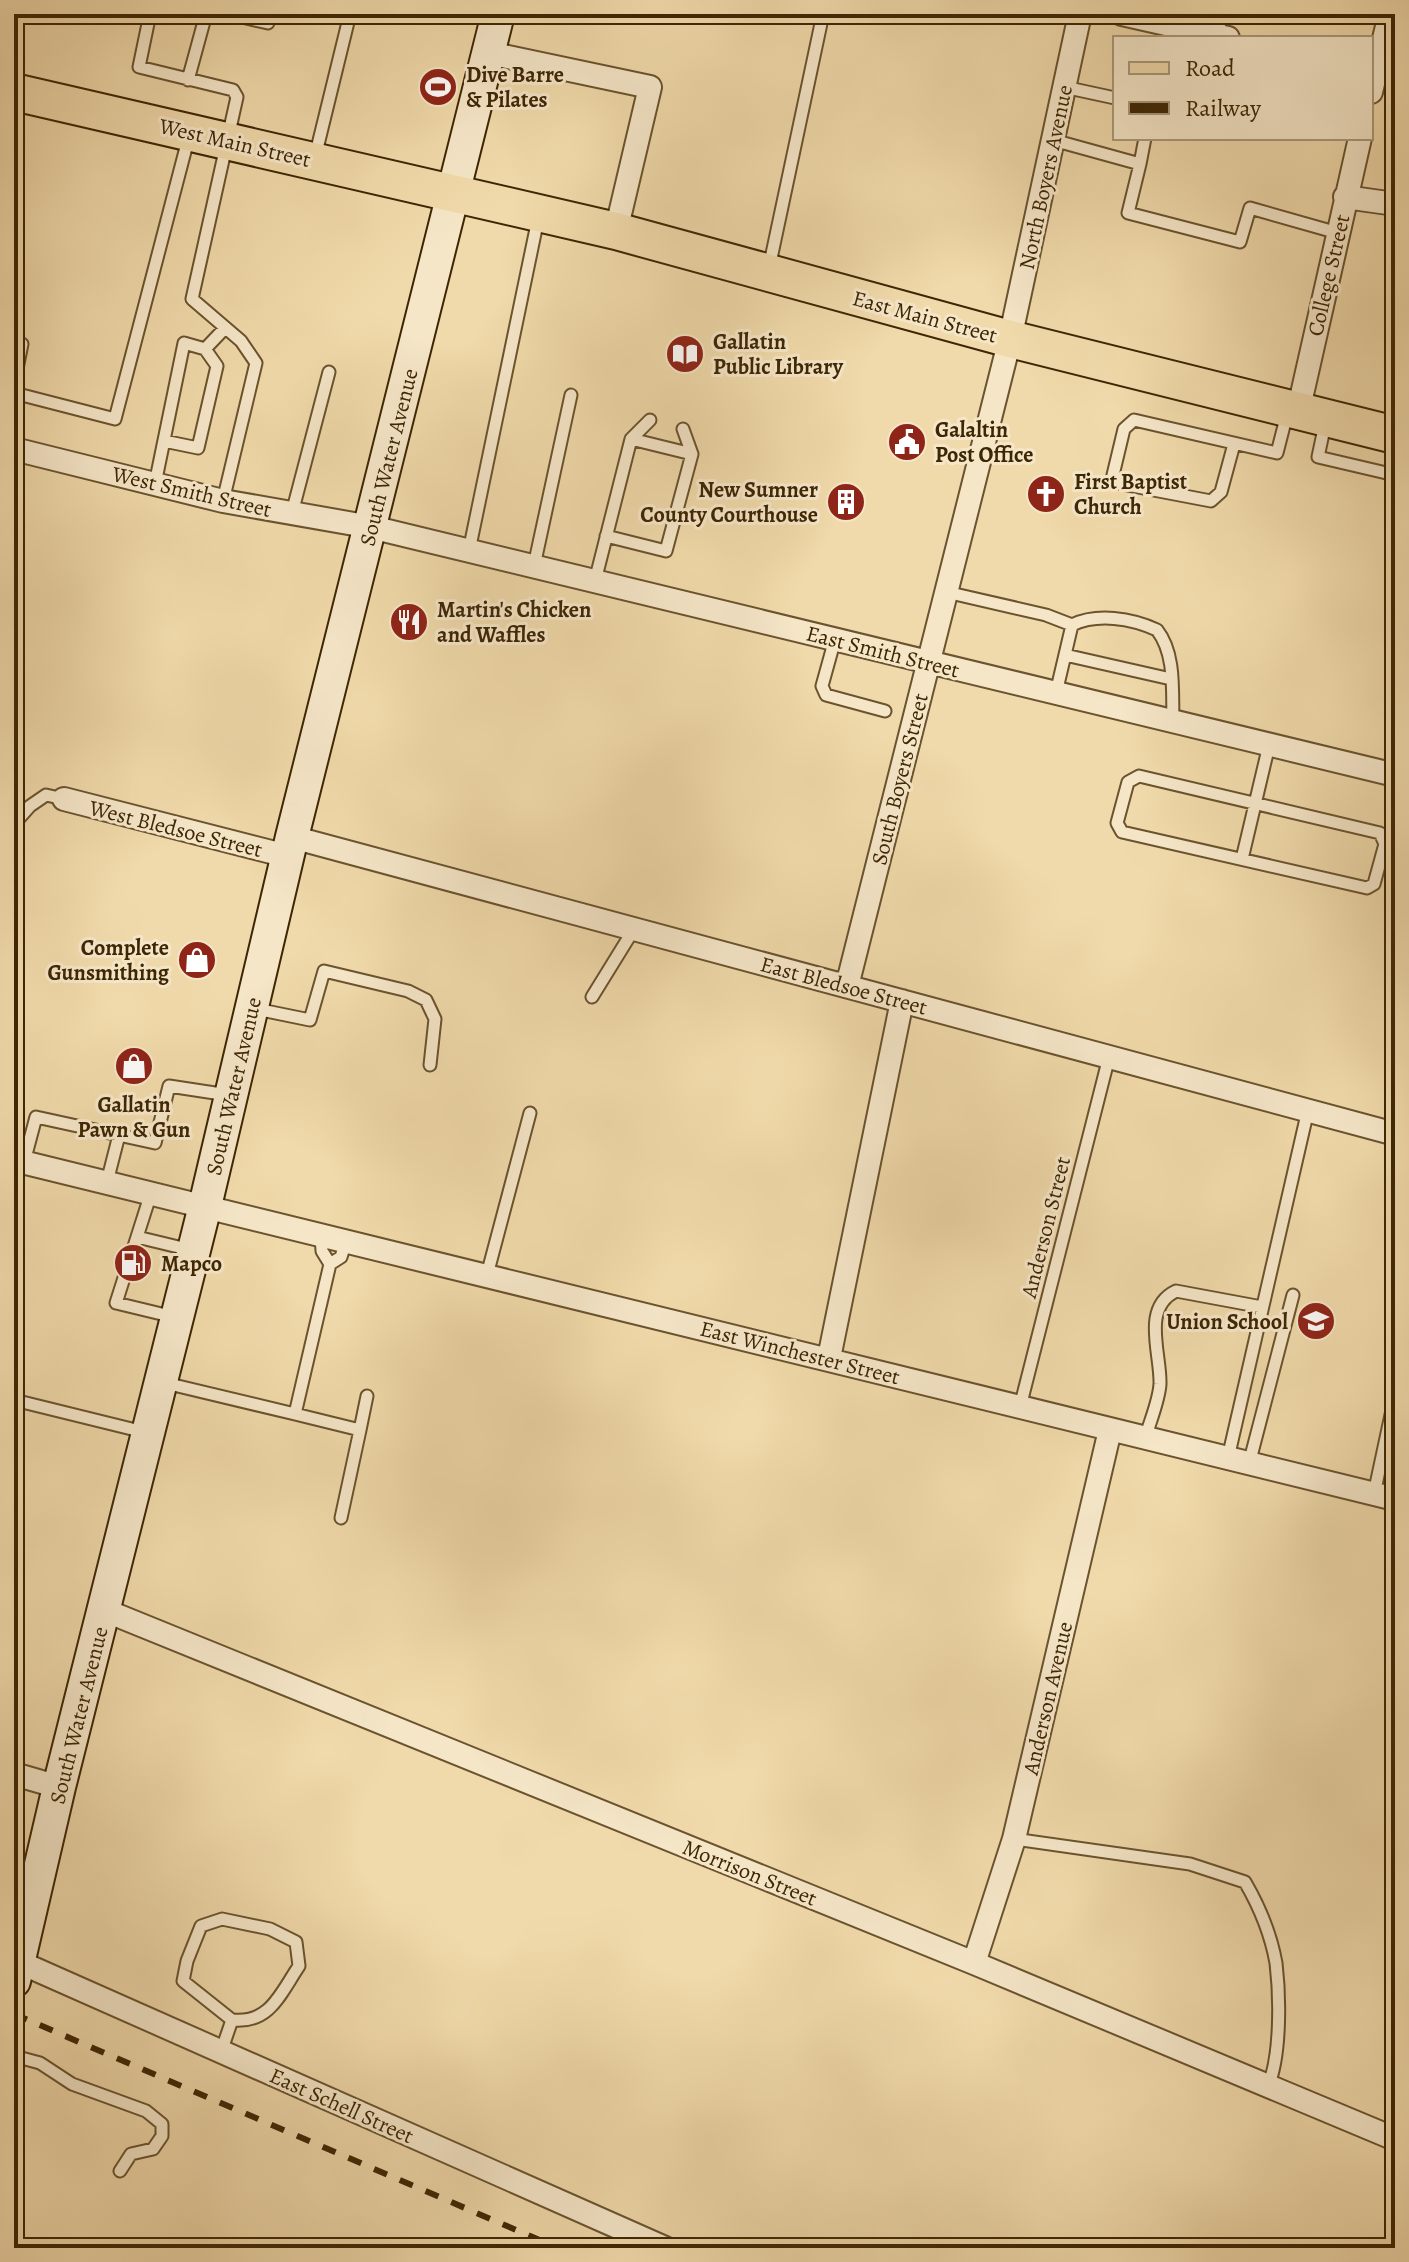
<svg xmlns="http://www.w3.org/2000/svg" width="1409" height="2262" font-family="Alegreya,serif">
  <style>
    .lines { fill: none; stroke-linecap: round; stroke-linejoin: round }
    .service-casing { stroke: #6a532e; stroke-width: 15 }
    .minor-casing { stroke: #6a532e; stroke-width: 26 }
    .secondary-casing { stroke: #3d2604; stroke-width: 36 }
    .primary-casing { stroke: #3d2604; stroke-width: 40 }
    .service { stroke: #f5e6c8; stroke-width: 11 }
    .minor { stroke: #f5e6c8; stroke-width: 22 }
    .secondary { stroke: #f5e6c8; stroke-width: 32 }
    .primary { stroke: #f0d9aa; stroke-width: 36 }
    .rail { stroke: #3d2604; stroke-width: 6; stroke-dasharray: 14 14; stroke-linecap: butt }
    .labels { text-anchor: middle; stroke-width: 6; stroke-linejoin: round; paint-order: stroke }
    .poi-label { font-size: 22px; font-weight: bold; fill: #3d2604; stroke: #f5e6c8; text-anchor: start }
    .street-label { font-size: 22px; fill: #3d2604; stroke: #f5e6c8 }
  </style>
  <rect width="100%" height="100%" fill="#f0d9aa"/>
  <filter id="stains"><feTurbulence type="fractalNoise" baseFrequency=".0025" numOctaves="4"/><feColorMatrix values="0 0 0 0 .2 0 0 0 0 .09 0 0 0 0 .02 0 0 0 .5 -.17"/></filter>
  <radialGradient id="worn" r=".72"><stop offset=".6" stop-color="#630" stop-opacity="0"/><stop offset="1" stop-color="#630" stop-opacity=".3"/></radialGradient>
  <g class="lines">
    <g class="service-casing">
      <path id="service" d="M150 14 139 67 233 90 237 97 192 299 241 341 256 363 223 501
        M229 14 268 23 271 14
        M1217 35 1222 14
        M188 80 206 14
        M1064 87 1115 98
        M1053 140 1140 164 1145 138
        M315 157 350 14
        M1140 164 1128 213 1240 242 1250 208 1338 233
        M769 268 823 14
        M14 384 22 344
        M14 393 115 419 189 136
        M1325 424 1318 457 1395 475
        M683 429 692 454
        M631 439 650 420
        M164 441 198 448 217 366 205 349
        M1234 444 1221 492 1211 501 1122 484 1113 475 1124 429 1134 420 1277 453 1287 414
        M155 484 184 343 205 349 225 328
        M292 513 329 372
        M469 551 538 219
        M534 566 571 395
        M595 581 631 439 692 454 666 551 606 536
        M946 592 1046 615 1072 625C1097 613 1131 618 1157 630 1176 654 1172 692 1173 721
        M835 639 822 686 826 695 885 711
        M1065 655 1171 679
        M1056 693 1072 625
        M1139 776 1380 833 1385 844 1374 884 1367 888 1122 832 1117 823 1128 782Z
        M14 824 30 806 46 795 64 799
        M1242 859 1269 745
        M592 997 634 929
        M256 1009 310 1020 324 971 408 991 426 1000 435 1019 430 1065
        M24 1162 36 1117 155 1143 169 1086 228 1095
        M107 1182 119 1135
        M151 1193 116 1303 174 1317
        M137 1237 191 1250
        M330 1264 341 1257 346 1241
        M487 1275 530 1113
        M161 1382 295 1414 330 1264 322 1251 321 1235
        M14 1400 144 1432
        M1020 1407 1109 1057
        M295 1414 360 1430 367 1396
        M1145 1439C1150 1421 1159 1401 1160 1384 1161 1353 1141 1308 1176 1291L1262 1307
        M1228 1458 1308 1110
        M1249 1464 1293 1295
        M1374 1494 1395 1396
        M341 1518 360 1430
        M1014 1839 1190 1864 1245 1882C1259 1906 1271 1935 1276 1963 1280 1996 1281 2056 1268 2086
        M221 2052 232 2020C270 2024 280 1994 299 1966L296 1942 270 1929 222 1919 201 1926 187 1961 183 1981 232 2020
        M14 2056 40 2063 72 2084 146 2111 162 2124V2136L153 2149 131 2154 120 2171"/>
    </g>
    <g class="minor-casing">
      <path id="minor" d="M1122 14 1228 38
        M489 53 650 87 616 231
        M1371 92 1390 14
        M1345 197 1395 204
        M1298 412 1360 138
        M14 449 223 501 371 527 1395 775
        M64 799 287 856
        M292 837 1395 1134
        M847 986 1010 339 1080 14
        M14 1160 1395 1499
        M829 1358 902 1001
        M104 1610 974 1963 1395 2139
        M14 1774 59 1787
        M19 1962 665 2248
        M974 1963 1014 1839 1110 1430"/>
    </g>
    <g class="secondary-casing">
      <path id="secondary" d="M14 1981 59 1787 205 1206 292 837 498 14"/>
    </g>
    <g class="primary-casing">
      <path id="primary" d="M14 92 616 231 1010 339 1395 435"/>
    </g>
    <use href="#service" class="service"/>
    <use href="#minor" class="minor"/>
    <use href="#secondary" class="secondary"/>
    <use href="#primary" class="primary"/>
    <path class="rail" d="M14 2014 558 2248"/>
  </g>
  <defs>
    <g id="stadium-disc" transform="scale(2)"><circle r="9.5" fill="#8f2418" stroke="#f5e6c8"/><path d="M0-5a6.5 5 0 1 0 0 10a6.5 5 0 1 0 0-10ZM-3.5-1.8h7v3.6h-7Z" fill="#fff"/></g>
    <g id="library-disc" transform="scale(2)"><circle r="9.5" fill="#8f2418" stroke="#f5e6c8"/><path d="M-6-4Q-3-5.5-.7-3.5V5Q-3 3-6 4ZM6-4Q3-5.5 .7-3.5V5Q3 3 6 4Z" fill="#fff"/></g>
    <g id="civic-disc" transform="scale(2)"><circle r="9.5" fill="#8f2418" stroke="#f5e6c8"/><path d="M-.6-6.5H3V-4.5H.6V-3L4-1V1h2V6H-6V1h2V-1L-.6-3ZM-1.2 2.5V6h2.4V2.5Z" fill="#fff"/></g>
    <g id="church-disc" transform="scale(2)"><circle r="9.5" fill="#8f2418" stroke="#f5e6c8"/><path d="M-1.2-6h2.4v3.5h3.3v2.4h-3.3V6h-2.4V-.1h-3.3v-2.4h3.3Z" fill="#fff"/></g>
    <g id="building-disc" transform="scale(2)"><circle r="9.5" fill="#8f2418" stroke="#f5e6c8"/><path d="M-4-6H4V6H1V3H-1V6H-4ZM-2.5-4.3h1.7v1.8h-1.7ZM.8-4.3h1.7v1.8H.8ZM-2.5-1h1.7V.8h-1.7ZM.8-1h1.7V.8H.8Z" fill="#fff"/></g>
    <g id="restaurant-disc" transform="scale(2)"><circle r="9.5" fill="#8f2418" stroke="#f5e6c8"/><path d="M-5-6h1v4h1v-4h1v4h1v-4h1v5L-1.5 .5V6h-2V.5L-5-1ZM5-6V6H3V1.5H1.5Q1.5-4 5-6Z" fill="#fff"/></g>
    <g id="shop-disc" transform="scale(2)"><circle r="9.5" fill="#8f2418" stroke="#f5e6c8"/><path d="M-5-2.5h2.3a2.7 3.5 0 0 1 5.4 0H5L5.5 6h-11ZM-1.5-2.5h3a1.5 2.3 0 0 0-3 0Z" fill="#fff"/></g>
    <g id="fuel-disc" transform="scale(2)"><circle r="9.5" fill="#8f2418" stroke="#f5e6c8"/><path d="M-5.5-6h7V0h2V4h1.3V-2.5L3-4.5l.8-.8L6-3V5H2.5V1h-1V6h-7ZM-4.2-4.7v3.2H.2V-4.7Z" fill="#fff"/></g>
    <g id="school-disc" transform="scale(2)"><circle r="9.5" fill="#8f2418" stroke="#f5e6c8"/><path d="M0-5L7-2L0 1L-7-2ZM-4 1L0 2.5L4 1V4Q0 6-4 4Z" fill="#fff"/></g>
  </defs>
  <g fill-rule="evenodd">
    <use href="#stadium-disc" x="438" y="87"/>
    <use href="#library-disc" x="685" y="354"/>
    <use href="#civic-disc" x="907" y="442"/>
    <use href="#church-disc" x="1046" y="494"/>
    <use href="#building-disc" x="846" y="502"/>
    <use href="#restaurant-disc" x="409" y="622"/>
    <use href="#shop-disc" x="197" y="960"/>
    <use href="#shop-disc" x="134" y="1066"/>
    <use href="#fuel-disc" x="133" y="1263"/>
    <use href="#school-disc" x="1316" y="1321"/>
  </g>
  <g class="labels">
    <g class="poi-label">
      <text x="466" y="82">Dive Barre<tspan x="466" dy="25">&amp; Pilates</tspan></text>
      <text x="713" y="349">Gallatin<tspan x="713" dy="25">Public Library</tspan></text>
      <text x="935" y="437">Galaltin<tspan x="935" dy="25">Post Office</tspan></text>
      <text x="1074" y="489">First Baptist<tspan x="1074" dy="25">Church</tspan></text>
      <text x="818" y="497" text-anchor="end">New Sumner<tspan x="818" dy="25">County Courthouse</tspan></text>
      <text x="437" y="617">Martin's Chicken<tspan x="437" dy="25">and Waffles</tspan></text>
      <text x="169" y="955" text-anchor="end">Complete<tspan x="169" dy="25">Gunsmithing</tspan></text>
      <text x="134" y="1112" text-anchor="middle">Gallatin<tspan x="134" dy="25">Pawn &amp; Gun</tspan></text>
      <text x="161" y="1271">Mapco</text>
      <text x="1288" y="1329" text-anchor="end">Union School</text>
    </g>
    <g class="street-label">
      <text transform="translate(235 142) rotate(13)" y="8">West Main Street</text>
      <text transform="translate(1045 177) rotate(-78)" y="8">North Boyers Avenue</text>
      <text transform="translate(1328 275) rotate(-77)" y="8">College Street</text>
      <text transform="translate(925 316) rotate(15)" y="8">East Main Street</text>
      <text transform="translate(388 457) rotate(-76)" y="8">South Water Avenue</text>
      <text transform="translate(192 491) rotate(13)" y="8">West Smith Street</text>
      <text transform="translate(883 651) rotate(14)" y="8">East Smith Street</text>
      <text transform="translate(899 779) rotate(-76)" y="8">South Boyers Street</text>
      <text transform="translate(176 828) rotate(14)" y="8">West Bledsoe Street</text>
      <text transform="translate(844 985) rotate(15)" y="8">East Bledsoe Street</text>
      <text transform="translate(233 1086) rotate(-77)" y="8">South Water Avenue</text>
      <text transform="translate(1045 1227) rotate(-76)" y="8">Anderson Street</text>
      <text transform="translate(800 1352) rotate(14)" y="8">East Winchester Street</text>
      <text transform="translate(1047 1698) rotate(-77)" y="8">Anderson Avenue</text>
      <text transform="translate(78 1715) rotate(-76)" y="8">South Water Avenue</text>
      <text transform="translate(750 1872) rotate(22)" y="8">Morrison Street</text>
      <text transform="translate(342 2105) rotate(24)" y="8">East Schell Street</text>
    </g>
  </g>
  <rect width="1409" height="2262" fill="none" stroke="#f0d9aa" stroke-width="48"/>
  <rect x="16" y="16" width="1377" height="2230" fill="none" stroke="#3d2604" stroke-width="4"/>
  <rect x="24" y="24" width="1361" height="2214" fill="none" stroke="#3d2604" stroke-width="2"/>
  <rect x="1113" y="36" width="260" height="104" fill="#f5e6c8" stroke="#ab997a" stroke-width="2"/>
  <rect x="1129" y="62" width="40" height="12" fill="#f0d9aa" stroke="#ab997a" stroke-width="2"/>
  <text x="1185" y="76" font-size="24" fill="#3d2604">Road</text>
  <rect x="1129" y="102" width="40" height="12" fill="#3d2604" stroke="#ab997a" stroke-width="2"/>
  <text x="1185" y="116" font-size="24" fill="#3d2604">Railway</text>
  <rect width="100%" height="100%" filter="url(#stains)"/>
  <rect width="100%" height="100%" fill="url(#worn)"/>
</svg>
